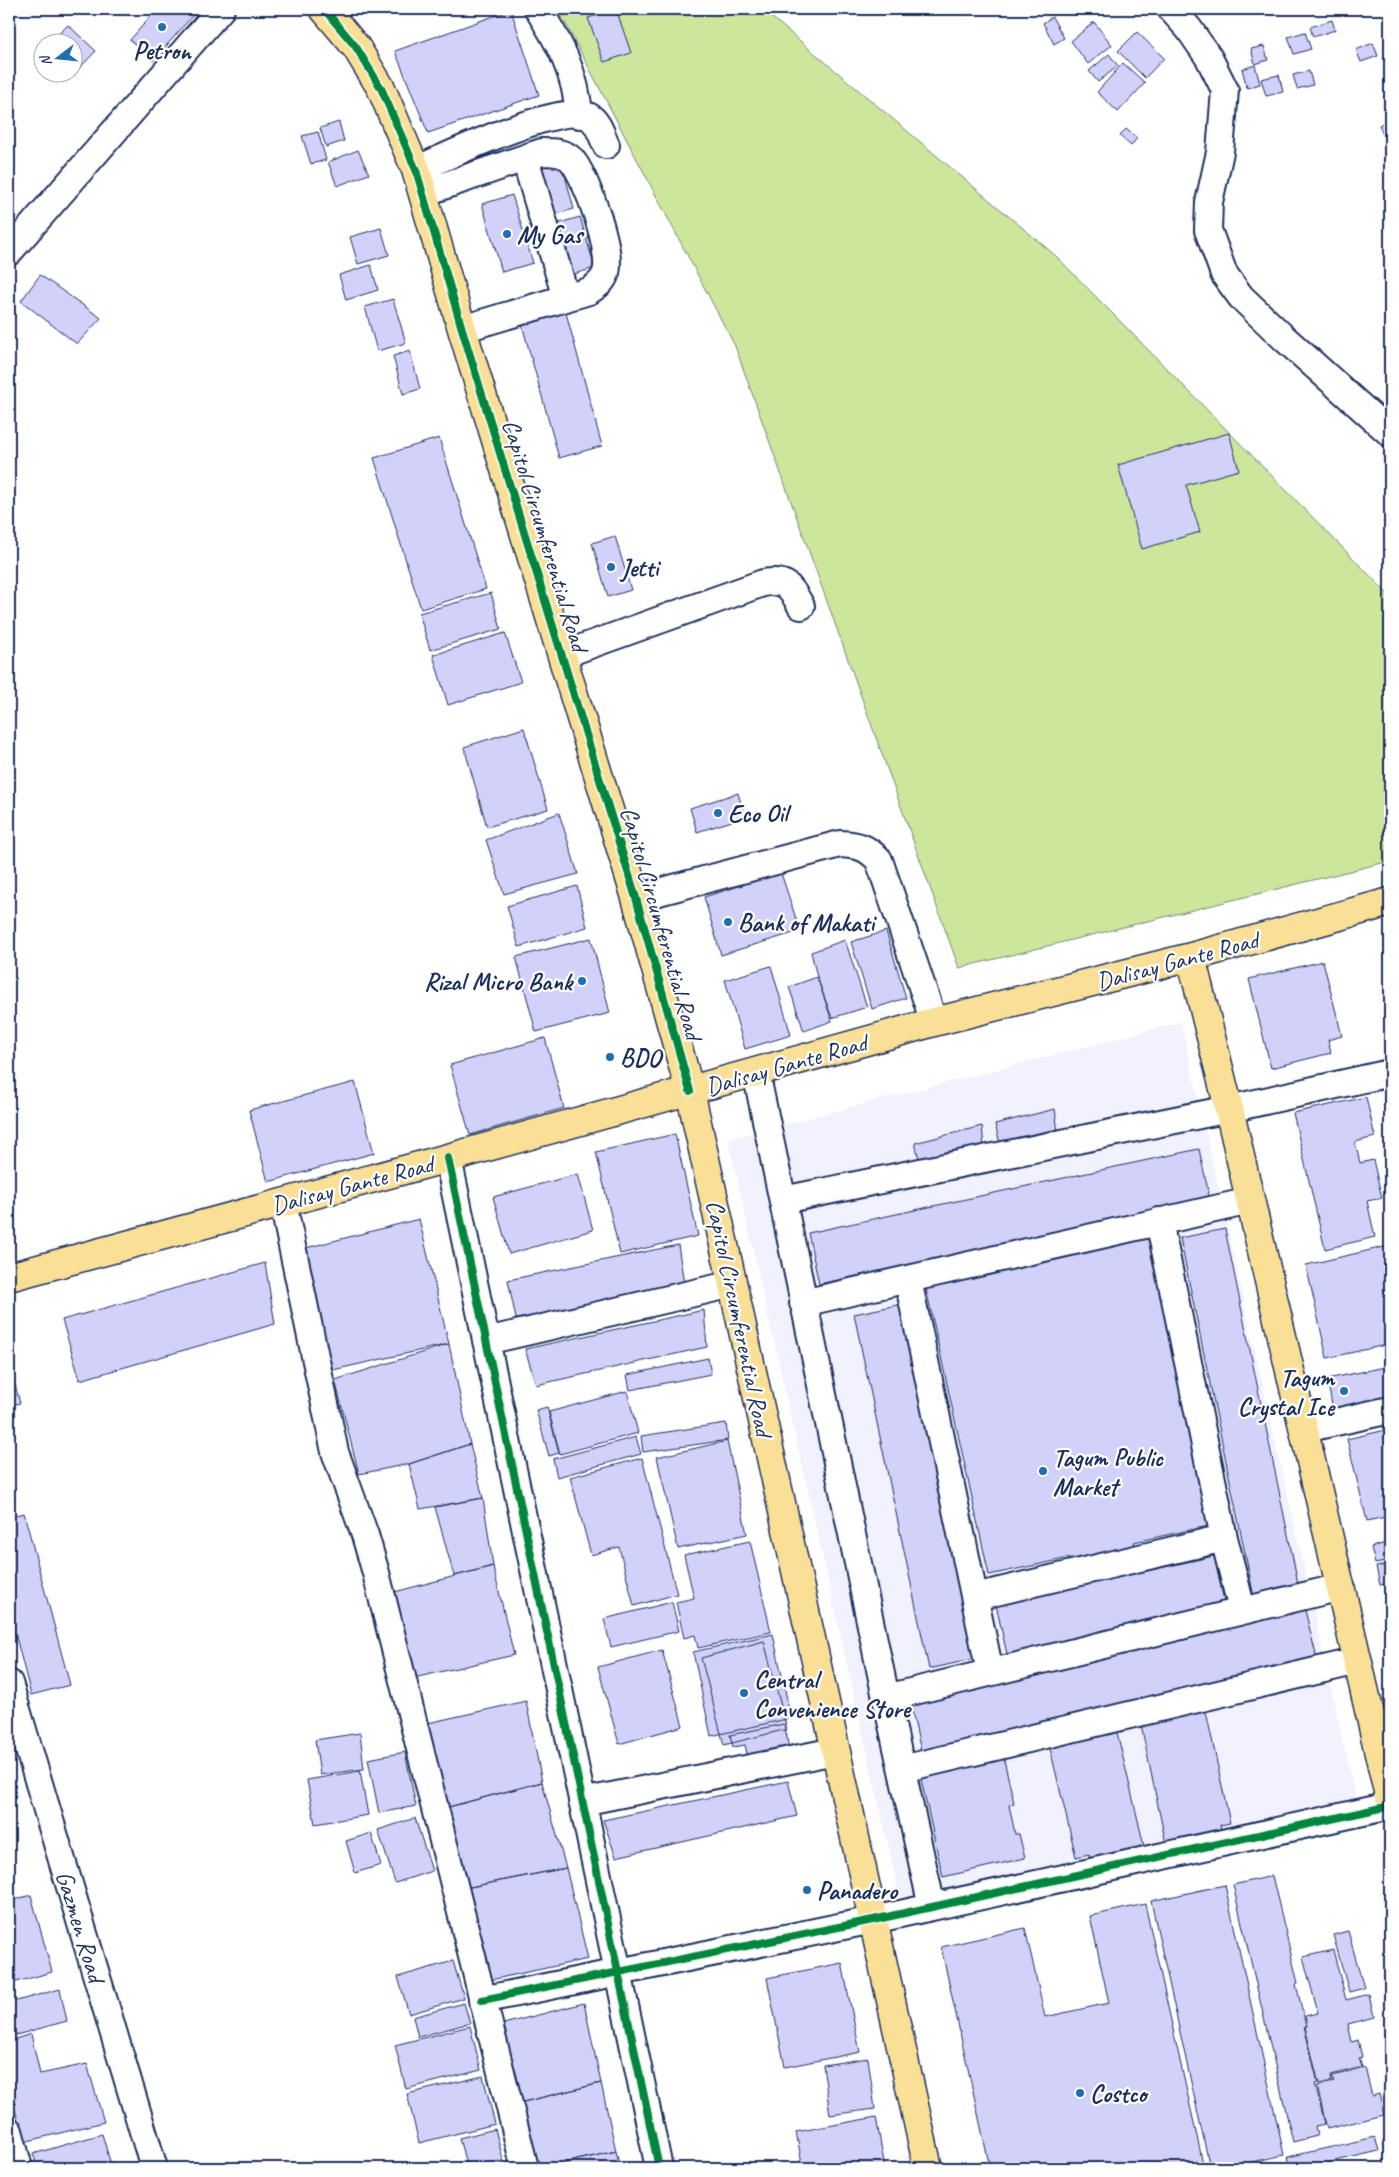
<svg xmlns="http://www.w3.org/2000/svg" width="1399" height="2177" font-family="Caveat,sans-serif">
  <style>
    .built { fill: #f2f1fe }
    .green { fill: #cce69c; stroke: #748a7d }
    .building { fill: #d2d1fa; stroke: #1b2f5e }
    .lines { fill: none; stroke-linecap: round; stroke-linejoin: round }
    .minor-casing { stroke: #1b2f5e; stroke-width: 30 }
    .major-casing { stroke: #1b2f5e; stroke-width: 31 }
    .minor { stroke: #fff; stroke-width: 26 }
    .major { stroke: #fadf96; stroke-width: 28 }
    .cycleway-casing { stroke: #fff; stroke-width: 11 }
    .cycleway { stroke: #00873e; stroke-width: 8 }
    .poi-dot { fill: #1f6fb2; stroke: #fff; stroke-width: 2 }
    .labels { text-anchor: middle; stroke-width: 4.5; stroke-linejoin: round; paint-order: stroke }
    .poi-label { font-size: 25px; font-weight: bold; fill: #1b2f5e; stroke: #fff; text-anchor: start }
    .street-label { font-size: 25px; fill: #1b2f5e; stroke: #fff }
  </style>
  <rect width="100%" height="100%" fill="#fff"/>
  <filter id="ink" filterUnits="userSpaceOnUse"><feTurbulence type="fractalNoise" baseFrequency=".02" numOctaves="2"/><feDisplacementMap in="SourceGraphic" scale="10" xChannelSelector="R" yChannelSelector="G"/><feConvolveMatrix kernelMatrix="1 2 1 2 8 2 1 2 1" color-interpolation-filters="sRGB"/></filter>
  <g filter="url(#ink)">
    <path class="built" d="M1181 1022 1357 1803 902 1907 728 1139Z"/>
    <path class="green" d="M558 9H762L1056 256 1390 596V861L959 968 735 346Z"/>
    <path class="building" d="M157 9H190L195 13 153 61 130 40Z
      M616 9 631 53 604 62 588 18Z
      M511 10 539 95 428 133 395 51Z
      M1052 17 1064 38 1054 44 1043 23Z
      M1332 20 1335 30 1313 37 1310 27Z
      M1094 22 1112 45 1088 64 1071 41Z
      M68 25 96 51 68 80 59 72H72V42H50Z
      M1137 32 1164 58 1145 78 1118 51Z
      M1305 32 1311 49 1294 54 1288 37Z
      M1373 43 1378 56 1361 62 1356 50Z
      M1264 46 1268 60 1255 64 1251 49Z
      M1109 54 1118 66 1098 82 1089 71Z
      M1123 63 1145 83 1118 112 1097 92Z
      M1255 65 1260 84 1247 88 1242 69Z
      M1309 71 1313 85 1297 89 1293 75Z
      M1279 75 1283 92 1266 96 1261 79Z
      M1390 120V134L1384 137 1379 125Z
      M339 122 344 141 326 147 320 128Z
      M1126 129 1137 138 1131 146 1120 136Z
      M318 132 326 160 311 164 302 136Z
      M358 150 369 174 337 186 328 162Z
      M560 157 574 209 549 216 534 165Z
      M512 195 533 263 502 272 482 204Z
      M580 217 595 268 567 276 552 225Z
      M381 228 389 255 358 264 350 237Z
      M371 265 378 290 346 300 339 275Z
      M40 275 101 318 77 344 21 301Z
      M393 299 406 343 377 351 365 307Z
      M565 309 602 446 559 458 521 321Z
      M410 351 420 389 403 394 393 356Z
      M1229 433 1239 470 1186 485 1200 532 1142 549 1118 465Z
      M439 438 486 589 421 609 374 458Z
      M615 536 631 590 608 597 592 543Z
      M491 593 501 629 430 650 419 613Z
      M505 633 521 682 448 705 433 655Z
      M524 728 548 809 487 827 464 747Z
      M738 793 745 817 697 832 690 808Z
      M559 813 578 874 504 894 486 840Z
      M781 873 800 931 721 955 704 897Z
      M577 886 587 927 519 947 507 906Z
      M886 931 906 998 872 1009 851 942Z
      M591 938 610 1013 536 1032 516 957Z
      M845 940 867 1007 832 1018 817 977 811 952Z
      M1323 961 1342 1036 1328 1040 1331 1053 1271 1068 1249 979Z
      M771 966 791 1035 745 1049 725 980Z
      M817 977 832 1021 804 1031 789 987Z
      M545 1038 564 1108 470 1135 450 1065Z
      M355 1082 374 1153 268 1182 249 1110Z
      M1366 1097 1375 1137 1355 1142 1360 1163 1373 1160 1382 1198 1367 1201 1375 1237 1325 1249 1293 1113Z
      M1055 1109 1058 1132 1001 1147 995 1124Z
      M982 1126 984 1148 920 1163 915 1143Z
      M675 1134 698 1236 620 1254 596 1152Z
      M1199 1149 1210 1200 819 1284 808 1233Z
      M578 1174 593 1230 509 1254 493 1197Z
      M419 1219 449 1344 333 1370 298 1250Z
      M1225 1229 1299 1588 1254 1597 1180 1238Z
      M1149 1235 1213 1525 1134 1542 1137 1553 1071 1567 1069 1558 989 1575 925 1284Z
      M678 1245 685 1290 516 1319 508 1280Z
      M1388 1246 1390 1256V1344L1327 1358 1306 1265Z
      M265 1263 275 1324 80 1380 62 1320Z
      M902 1304 978 1658 929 1669 854 1314Z
      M704 1310 707 1347 536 1385 525 1349Z
      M449 1344 470 1444 409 1464 359 1474 335 1380Z
      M708 1358 711 1374 630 1390 627 1375Z
      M9 1363 20 1403 9 1406Z
      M1390 1366V1397L1333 1410 1327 1379Z
      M627 1391 638 1433 560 1454 549 1412Z
      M547 1407 559 1453 549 1456 536 1410Z
      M726 1423 728 1440 643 1452 641 1436Z
      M1390 1429V1516L1367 1521 1347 1439Z
      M636 1437 641 1454 557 1477 553 1459Z
      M727 1441 747 1534 678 1549 657 1457Z
      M470 1444 483 1498 420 1509 409 1464Z
      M642 1458 677 1594 634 1606 619 1547 591 1555 570 1477Z
      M483 1498 493 1566 454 1576 435 1507Z
      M24 1513 70 1685 31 1695 9 1610V1517Z
      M750 1541 771 1632 698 1648 695 1635 684 1638 676 1602 694 1598 684 1555Z
      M1390 1542V1561L1375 1564 1371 1547Z
      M1214 1556 1225 1605 1007 1654 996 1605Z
      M1390 1564V1583L1380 1585 1376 1567Z
      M493 1566 514 1655 409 1679 387 1594Z
      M672 1602 679 1631 611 1647 604 1619Z
      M1305 1610 1317 1659 921 1751 910 1702Z
      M773 1634 791 1718 711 1736 693 1652Z
      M764 1641 787 1729 724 1745 701 1658Z
      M662 1650 683 1726 619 1744 598 1667Z
      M526 1701 542 1782 441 1809 419 1725Z
      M1205 1707 1230 1823 1220 1825 1222 1833 1166 1844 1140 1720Z
      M784 1724 790 1754 749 1763 745 1745 733 1747 730 1735Z
      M1115 1724 1145 1850 1091 1863 1089 1854 1076 1857 1048 1740Z
      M360 1733 364 1769 320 1775 315 1740Z
      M405 1752 416 1806 379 1813 368 1759Z
      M1003 1756 1014 1803 1009 1805 1015 1834H1019L1025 1858 943 1877 920 1775Z
      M360 1771 368 1815 315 1824 307 1780Z
      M788 1781 797 1816 616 1857 603 1820Z
      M542 1782 566 1868 460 1889 441 1809Z
      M415 1818 432 1871 395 1883 378 1830Z
      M371 1833 381 1865 355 1873 346 1841Z
      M566 1868 588 1959 481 1982 460 1889Z
      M1272 1876 1298 1983 1296 1984 1306 2026H1304L1318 2083 1315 2084 1325 2124 1315 2126 1317 2136 1293 2142 1233 1885Z
      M1225 1885 1284 2155 1225 2168H1210L1151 1901Z
      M31 1895 52 1972 9 1984V1901Z
      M1145 1904 1204 2168H990L941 1947 1025 1928 1045 2017 1109 2003 1090 1916Z
      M1348 1931 1364 1988 1349 1992 1333 1935Z
      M1333 1950 1346 2000 1369 1994 1374 2017 1348 2024 1352 2042 1358 2040 1362 2057 1359 2058 1362 2067 1331 2075 1332 2081 1319 2084 1305 2027 1307 2026 1305 2016 1318 2013 1303 1957Z
      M453 1961 464 1998 409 2014 398 1977Z
      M842 1963 860 2052 785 2067 767 1978Z
      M60 1989 67 2021 9 2037V2003Z
      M464 2003 470 2023 418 2037 413 2017Z
      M584 2003 601 2083 511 2105 492 2027Z
      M470 2026 481 2070 406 2089 395 2045Z
      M31 2034 40 2074 87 2064 104 2122 24 2142 9 2088V2041Z
      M868 2058 875 2109 830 2115 823 2065Z
      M1365 2068 1372 2096 1379 2094 1384 2115 1327 2129 1317 2086 1334 2082 1332 2076Z
      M483 2076 495 2124 419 2143 407 2094Z
      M601 2083 616 2151 543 2168H529L511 2105Z
      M876 2117 885 2168H803L796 2132Z
      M495 2129 504 2163 485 2168H467L459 2138Z
      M102 2134 112 2168H38L33 2154Z
      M1375 2137 1379 2151 1305 2168H1291L1288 2157Z
      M616 2151 620 2168H543Z"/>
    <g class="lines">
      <g class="minor-casing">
        <path id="minor" d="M538 9C560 44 576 73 579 115
          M1171 9 1189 29 1209 58 1225 90 1220 152 1209 202 1208 230 1224 274 1241 297 1284 338 1390 433
          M525 158 566 298
          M416 170C447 156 559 103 588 116 598 121 602 136 606 145
          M423 193 542 152C552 152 563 152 571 159 586 175 615 256 605 275 602 283 595 287 589 291L462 329
          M9 252 221 9
          M562 655 763 583C788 579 789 586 801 606
          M636 898 840 844C859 845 866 847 879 860L934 1022
          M756 1072 886 1698 932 1907
          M448 1158 659 2168
          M783 1200 1229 1109 1390 1073
          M283 1203 335 1452 365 1535 376 1573 525 2168
          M1159 1221 1224 1538 1242 1610
          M908 1280 990 1672
          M803 1303 1250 1201
          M486 1341 733 1284
          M1304 1429 1390 1410
          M975 1597 1224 1538
          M9 1683 154 2168
          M886 1698 1341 1587
          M902 1769 1358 1661
          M582 1802 835 1751
          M482 2000 873 1920 1390 1806
          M9 2131 19 2168"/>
      </g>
      <g class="major-casing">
        <path id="major" d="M324 9 356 47 381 88 416 170 462 329 636 898 690 1091 928 2168
          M1191 957 1229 1109 1390 1800
          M9 1277 448 1158 934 1022 1191 957 1390 902"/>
      </g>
      <use href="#minor" class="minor"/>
      <use href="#major" class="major"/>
      <g class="cycleway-casing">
        <path id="cycleway" d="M324 9 356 47 381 88 416 170 462 329 636 898 690 1091
          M448 1158 659 2168
          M482 2000 873 1920 1390 1806"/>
      </g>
      <use href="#cycleway" class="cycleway"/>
    </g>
  </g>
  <g class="poi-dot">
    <circle cx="162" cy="27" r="5"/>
    <circle cx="507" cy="234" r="5"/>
    <circle cx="611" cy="567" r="5"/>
    <circle cx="718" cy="813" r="5"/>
    <circle cx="728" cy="922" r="5"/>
    <circle cx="582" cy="981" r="5"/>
    <circle cx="610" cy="1057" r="5"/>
    <circle cx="1344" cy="1391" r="5"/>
    <circle cx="1043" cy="1471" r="5"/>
    <circle cx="744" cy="1693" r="5"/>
    <circle cx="807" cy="1890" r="5"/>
    <circle cx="1080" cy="2093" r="5"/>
  </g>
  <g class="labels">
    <g class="poi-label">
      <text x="162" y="59" text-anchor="middle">Petron</text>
      <text x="517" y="243">My Gas</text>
      <text x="621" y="576">Jetti</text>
      <text x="728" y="822">Eco Oil</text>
      <text x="738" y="931">Bank of Makati</text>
      <text x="572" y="990" text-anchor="end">Rizal Micro Bank</text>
      <text x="620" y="1066">BDO</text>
      <text x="1334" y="1386" text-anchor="end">Tagum<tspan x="1334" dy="29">Crystal Ice</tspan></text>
      <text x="1053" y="1466">Tagum Public<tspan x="1053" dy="29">Market</tspan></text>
      <text x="754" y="1688">Central<tspan x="754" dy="29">Convenience Store</tspan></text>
      <text x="817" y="1899">Panadero</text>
      <text x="1090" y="2102">Costco</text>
    </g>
    <g class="street-label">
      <text transform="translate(546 535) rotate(73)" y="9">Capitol Circumferential Road</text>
      <text transform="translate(662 923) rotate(74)" y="9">Capitol Circumferential Road</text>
      <text transform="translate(1177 960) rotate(-15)" y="9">Dalisay Gante Road</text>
      <text transform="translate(786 1064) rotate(-16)" y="9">Dalisay Gante Road</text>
      <text transform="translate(352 1184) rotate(-15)" y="9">Dalisay Gante Road</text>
      <text transform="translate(740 1318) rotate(78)" y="9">Capitol Circumferential Road</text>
      <text transform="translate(81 1926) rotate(73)" y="9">Gazmen Road</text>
    </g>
  </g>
  <rect width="1399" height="2177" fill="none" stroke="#fff" stroke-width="30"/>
  <rect x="15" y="15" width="1369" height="2147" fill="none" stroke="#1b2f5e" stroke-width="2" filter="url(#ink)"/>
  <g transform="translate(58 58) rotate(254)"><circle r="24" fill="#ffffff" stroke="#a4acbf"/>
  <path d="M0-4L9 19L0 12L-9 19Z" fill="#1f6fb2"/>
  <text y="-8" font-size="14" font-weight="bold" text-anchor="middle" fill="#1b2f5e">N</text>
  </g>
</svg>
